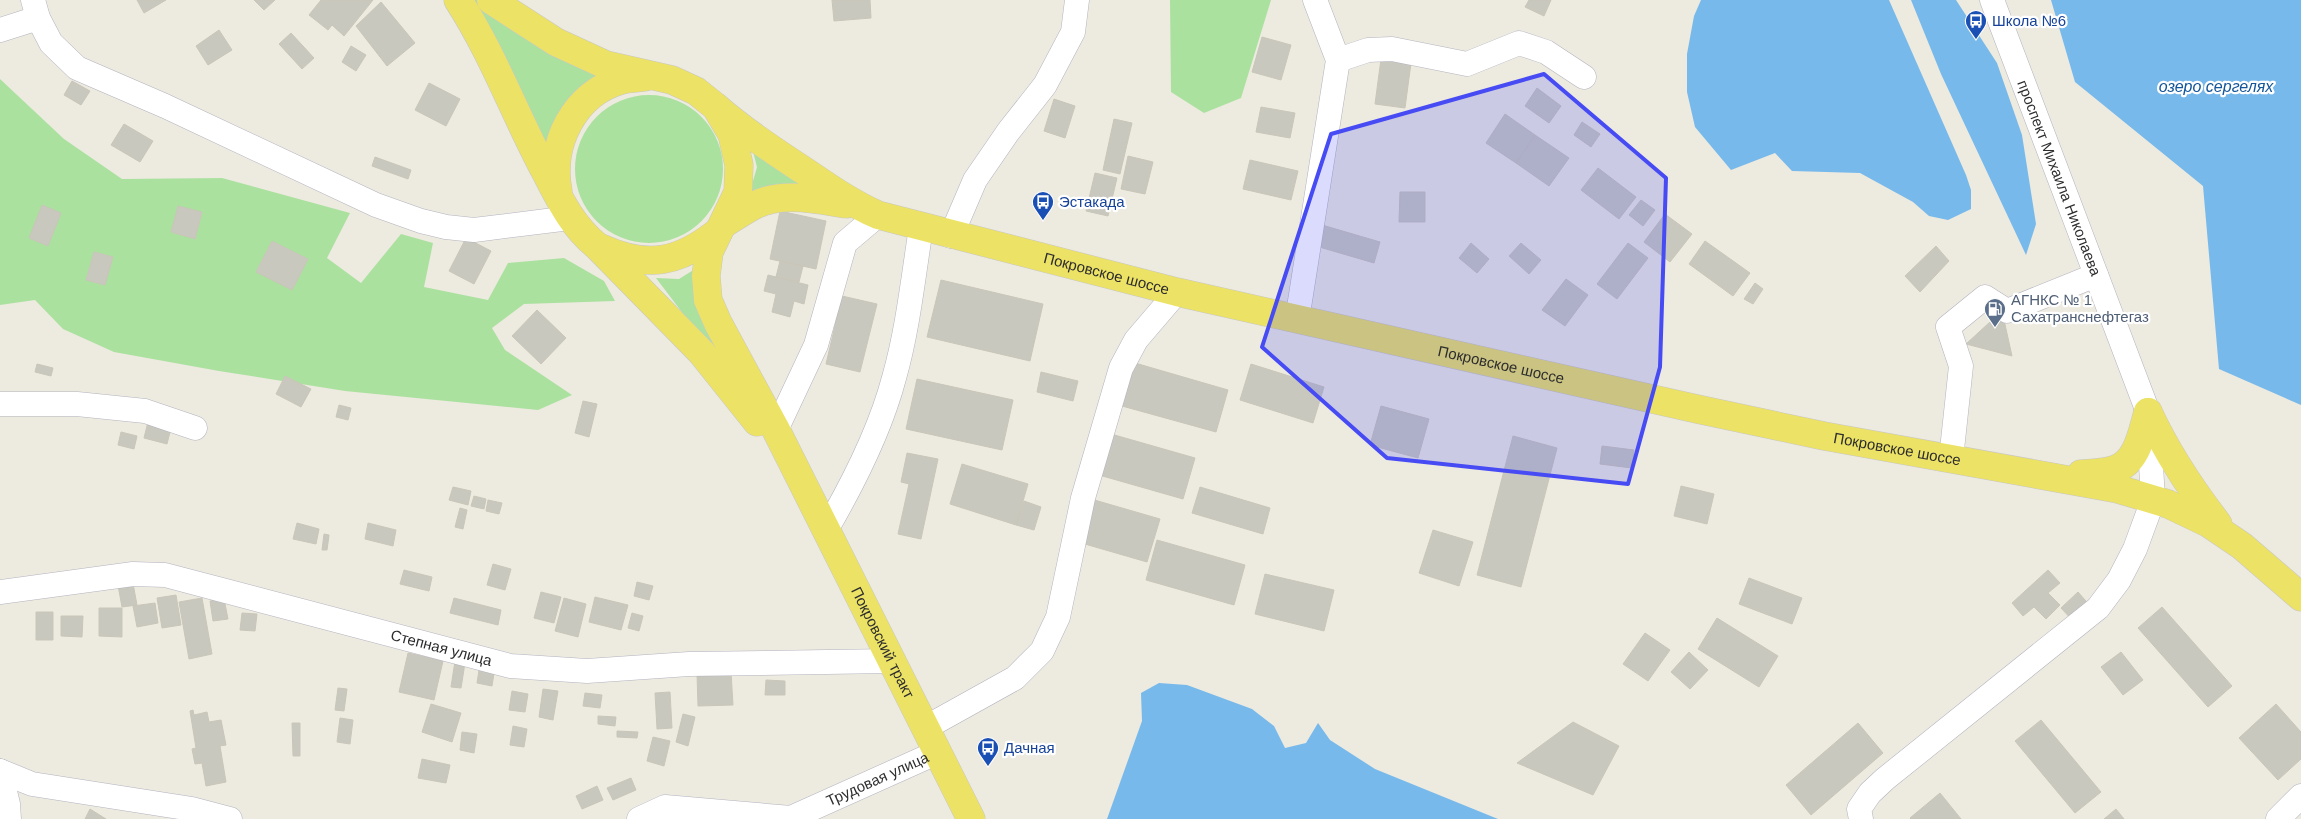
<svg xmlns="http://www.w3.org/2000/svg" width="2301" height="819" font-family="Helvetica,sans-serif">
  <style>
    .green { fill: #abe19f }
    .water { fill: #78b9eb }
    .building { fill: #c9c8be; stroke: #c9c6b9 }
    .lines { fill: none; stroke-linecap: round; stroke-linejoin: round }
    .minor-casing { stroke: #b3b3bf; stroke-width: 25 }
    .major-casing { stroke: #c8c8c8; stroke-width: 29 }
    .minor { stroke: #fff; stroke-width: 24 }
    .major { stroke: #ece266; stroke-width: 28 }
    .marked { fill: #474bf3; fill-opacity: 0.2; stroke: #474bf3; stroke-width: 4; stroke-linejoin: round }
    .labels { text-anchor: middle; stroke-width: 4.5; stroke-linejoin: round; paint-order: stroke }
    .transit-label { font-size: 15px; fill: #164399; stroke: #fff; text-anchor: start }
    .street-label { font-size: 15px; fill: #2d2d2d; stroke: #fff }
    .service-label { font-size: 15px; fill: #4e5e75; stroke: #fff; text-anchor: start }
    .water-label { font-size: 16px; font-style: italic; fill: #13569a; stroke: #fff }
  </style>
  <rect width="100%" height="100%" fill="#edeae0"/>
  <path class="green" d="M468 0H480L619 70 549 156Z
    M1170 0H1271L1241 98 1204 113 1171 92Z
    M0 79 64 139 122 179 222 178 350 213 327 258 361 283 401 234 433 243 424 287 488 300 508 263 564 258 604 281 615 301 524 304 492 328 505 350 572 395 538 410 345 391 219 371 114 352 63 329 35 300 0 305Z
    M575 169a74 74 0 1 1 148 0a74 74 0 1 1-148 0Z
    M750 140 826 189 749 195 757 167Z
    M695 269 735 382 656 278 679 279Z"/>
  <path class="water" d="M1701 0H1889L1966 175 1971 190V209L1948 220 1929 216 1913 202 1860 173 1792 171 1775 153 1731 170 1695 127 1687 92V54L1694 16Z
    M1911 0H1956L1997 63 2022 135 2036 224 2026 255 1941 74Z
    M2051 0H2301V405L2219 369 2203 186 2075 82Z
    M1159 683 1187 685 1252 709 1274 726 1285 748 1306 743 1318 723 1330 740 1375 769 1498 819H1107L1142 721 1141 693Z"/>
  <path class="building" d="M137 0H166L144 13Z
    M254 0H275L264 10Z
    M321 0H373L344 36 332 25 328 30 309 15Z
    M832 0H870L871 18 834 21Z
    M1529 0H1551L1544 16 1525 7Z
    M381 2 415 43 387 66 356 26Z
    M219 30 232 50 208 65 196 46Z
    M291 33 314 58 302 69 279 44Z
    M1262 37 1291 45 1281 80 1252 72Z
    M351 46 366 55 356 71 342 62Z
    M1381 59 1411 63 1405 108 1375 104Z
    M72 81 90 91 81 105 64 95Z
    M429 83 460 99 446 126 415 110Z
    M1537 88 1561 106 1549 123 1525 106Z
    M1054 99 1075 106 1065 138 1044 131Z
    M1261 107 1295 113 1290 138 1256 132Z
    M1505 114 1535 135 1516 163 1486 143Z
    M1114 119 1132 123 1120 174 1103 170Z
    M1582 122 1600 134 1591 147 1574 135Z
    M124 124 153 141 140 162 111 145Z
    M1535 135 1569 158 1549 186 1516 163Z
    M1128 156 1153 162 1145 194 1121 189Z
    M375 157 411 170 408 179 372 166Z
    M1250 160 1298 171 1291 200 1243 189Z
    M1598 168 1636 197 1619 219 1581 190Z
    M1095 173 1117 178 1108 216 1086 211Z
    M1400 192H1425V222H1399Z
    M1641 200 1655 210 1643 226 1629 215Z
    M42 205 61 213 48 246 29 238Z
    M178 206 202 212 195 239 171 232Z
    M780 211 826 221 816 269 770 259Z
    M1665 214 1692 234 1670 262 1644 242Z
    M1322 225 1380 242 1374 263 1316 246Z
    M466 238 491 251 474 284 449 271Z
    M272 241 308 259 292 290 256 272Z
    M1705 241 1750 273 1733 296 1689 264Z
    M1471 243 1489 259 1477 273 1459 258Z
    M1521 243 1541 260 1529 274 1509 256Z
    M1628 243 1648 258 1617 299 1597 284Z
    M1936 246 1949 261 1920 292 1905 276Z
    M94 252 113 257 105 285 86 280Z
    M780 261 803 266 799 282 776 277Z
    M768 275 808 285 804 304 794 301 790 317 772 312 776 294 764 291Z
    M1566 279 1588 295 1565 326 1542 310Z
    M941 280 1043 304 1030 361 927 337Z
    M1755 283 1763 289 1753 304 1744 299Z
    M842 296 877 304 860 372 826 364Z
    M537 310 566 338 541 364 512 336Z
    M2002 311 2012 356 1966 344Z
    M1135 363 1228 390 1216 432 1122 406Z
    M37 364 53 368 51 376 35 372Z
    M1251 364 1324 387 1313 423 1240 400Z
    M1041 372 1078 381 1073 401 1037 392Z
    M285 376 311 389 301 407 276 394Z
    M917 379 1013 400 1002 450 906 429Z
    M583 401 597 404 589 437 575 433Z
    M339 405 351 408 348 420 336 417Z
    M1381 406 1429 419 1418 458 1370 445Z
    M148 422 171 428 167 444 144 438Z
    M121 432 137 436 134 449 118 445Z
    M1111 434 1195 458 1183 499 1099 475Z
    M1513 436 1557 448 1521 587 1477 575Z
    M1602 446 1634 450 1632 468 1600 464Z
    M907 453 938 459 921 539 898 534 909 484 901 482Z
    M962 464 1028 484 1016 525 950 504Z
    M1681 486 1714 494 1707 524 1674 516Z
    M453 487 471 491 468 505 449 500Z
    M1200 487 1270 508 1263 534 1192 513Z
    M474 496 486 499 484 509 471 506Z
    M1091 499 1160 519 1147 562 1078 542Z
    M488 500 502 503 499 514 486 511Z
    M1024 501 1041 507 1034 530 1016 525Z
    M460 508 467 510 463 529 455 527Z
    M297 523 319 529 316 544 293 539Z
    M368 523 396 530 393 546 365 539Z
    M1433 530 1473 542 1459 586 1419 573Z
    M324 534 329 535 327 550H322Z
    M1157 540 1245 565 1234 605 1146 580Z
    M493 564 511 569 505 590 487 585Z
    M404 570 432 577 429 591 400 584Z
    M2048 570 2060 583 2048 593 2060 605 2046 619 2034 607 2023 616 2012 603Z
    M1265 574 1334 590 1324 631 1255 614Z
    M132 578 137 605 122 607 117 580Z
    M1749 578 1802 598 1792 624 1739 604Z
    M637 582 653 586 649 600 634 596Z
    M541 592 561 597 554 623 534 618Z
    M2078 592 2092 608 2075 623 2061 608Z
    M176 595 181 625 162 628 157 598Z
    M595 597 628 605 621 630 589 622Z
    M202 598 212 654 189 659 179 602Z
    M454 598 501 610 498 625 450 613Z
    M564 598 586 604 578 637 555 631Z
    M224 599 228 619 213 621 210 601Z
    M155 603 158 623 137 627 133 606Z
    M2162 607 2232 686 2208 707 2138 628Z
    M99 608H122V637L99 636Z
    M36 612H53V640H36Z
    M242 613 257 614 255 631 240 630Z
    M632 613 643 616 639 631 628 628Z
    M61 616H83L82 637 61 636Z
    M1717 618 1778 656 1759 687 1698 649Z
    M1645 633 1670 650 1648 681 1623 664Z
    M1689 652 1708 670 1690 689 1671 672Z
    M2121 652 2143 680 2123 695 2101 667Z
    M408 653 443 661 434 700 399 692Z
    M455 661 465 663 461 688 451 687Z
    M480 664 495 667 492 686 477 683Z
    M731 672 733 705 698 706 697 674Z
    M766 680 785 681V695H765Z
    M338 688 347 689 344 711 335 710Z
    M543 689 558 691 553 720 539 717Z
    M512 691 528 694 525 712 509 710Z
    M670 692 672 728 657 729 655 693Z
    M585 693 602 695 600 708 583 706Z
    M431 704 461 713 452 742 422 732Z
    M2276 704 2301 732V759L2278 780 2239 738Z
    M193 710 194 715 207 712 209 722 221 720 226 745 220 746 226 782 206 786 202 763 195 764 192 749 196 748 190 711Z
    M683 714 695 717 688 746 676 742Z
    M598 716 616 717 615 726 598 724Z
    M340 718 353 720 350 744 337 742Z
    M2041 720 2101 792 2075 813 2015 741Z
    M1573 722 1619 746 1593 795 1517 763Z
    M292 723H300V756H293Z
    M1858 723 1883 753 1811 815 1786 785Z
    M513 726 527 729 524 747 510 745Z
    M617 731 638 732 637 738 617 737Z
    M462 732 477 734 474 753 460 750Z
    M653 737 670 741 664 766 647 761Z
    M422 759 450 765 446 783 418 778Z
    M631 778 636 790 613 800 607 788Z
    M597 786 603 800 582 809 576 796Z
    M1940 793 1961 819H1911L1910 818Z
    M90 809 106 819H85Z
    M2116 809 2124 819H2104Z"/>
  <g class="lines">
    <g class="minor-casing">
      <g id="minor">
        <path d="M33 0 38 18 51 43 77 68 165 106 376 205 421 221 446 227 474 230 570 218"/>
        <path d="M0 30 38 18"/>
        <path d="M1338 60 1368 50 1392 49 1467 64 1519 43 1546 52 1584 77"/>
        <path d="M951 236 975 180 1008 132 1045 85 1073 32 1077 0"/>
        <path d="M1297 320 1338 60 1315 0"/>
        <path d="M0 404H77L145 411 195 428"/>
        <path d="M776 430 816 345 845 243 878 215"/>
        <path d="M1951 459 1961 366 1948 327 1985 297 2007 311 2096 275"/>
        <path d="M826 530C854 482 880 431 894 378 908 329 913 278 921 228"/>
        <path id="s1" d="M0 592 133 574 165 575 510 666 587 671 689 664 891 661"/>
        <path d="M925 728 1015 678 1042 651 1058 617 1083 498 1121 368 1136 340 1177 292"/>
        <path d="M0 771 32 784 192 809 230 819"/>
        <path d="M0 771 8 804 9 819"/>
        <path id="s2" d="M639 819 665 807 791 818 938 752"/>
        <path d="M1861 819 1859 809 1870 793 1885 779 2098 608 2119 580 2135 549 2153 500 2148 412 1992 0"/>
        <path d="M2278 819 2301 796"/>
      </g>
    </g>
    <g class="major-casing">
      <g id="major">
        <path d="M458 0C493 54 515 115 545 171 560 200 572 226 597 246L701 352 757 422"/>
        <path id="s3" d="M491 0 556 42 606 65 672 80 696 91 716 107 732 134 739 165 738 192 709 252 706 276 708 300 718 323 776 430 971 819"/>
        <path id="s4" d="M716 107C745 132 777 153 809 174 831 189 853 204 878 215L1177 292 1697 409 1824 436 2118 489 2168 504 2208 523 2242 546 2301 597"/>
        <path d="M558 191C549 144 574 93 622 80 630 78 638 78 645 77"/>
        <path d="M725 223C735 217 745 210 755 205 782 191 819 200 847 204"/>
        <path d="M601 248C648 269 679 263 719 231"/>
        <path d="M2148 412C2167 453 2191 489 2218 524"/>
        <path d="M2081 474C2092 473 2106 473 2116 469 2138 461 2142 432 2148 412"/>
      </g>
    </g>
    <use href="#minor" class="minor"/>
    <use href="#major" class="major"/>
  </g>
  <path class="marked" d="M1544 74 1666 178 1660 367 1628 484 1387 458 1262 347 1331 134Z"/>
  <defs>
    <g id="bus-pin" transform="scale(1.125)"><path d="M0 17L-7.5 6A9.5 9.5 0 1 1 7.5 6Z" fill="#1a4fb4" stroke="#fff"/><path d="M-5-6H5V4H4V6H2V4H-2V6H-4V4H-5ZM-3.5-4V0h7V-4ZM-3.5 1.2v1.5H-2V1.2ZM2 1.2v1.5H3.5V1.2Z" fill="#fff"/></g>
    <g id="fuel-pin" transform="scale(1.125)"><path d="M0 17L-7.5 6A9.5 9.5 0 1 1 7.5 6Z" fill="#5c6f8a" stroke="#fff"/><path d="M-5.5-6h7V0h2V4h1.3V-2.5L3-4.5l.8-.8L6-3V5H2.5V1h-1V6h-7ZM-4.2-4.7v3.2H.2V-4.7Z" fill="#fff"/></g>
  </defs>
  <g fill-rule="evenodd">
    <use href="#bus-pin" x="1976" y="21"/>
    <use href="#bus-pin" x="1043" y="202"/>
    <use href="#fuel-pin" x="1995" y="309"/>
    <use href="#bus-pin" x="988" y="748"/>
  </g>
  <g class="labels">
    <g class="transit-label">
      <text x="1992" y="26">Школа №6</text>
      <text x="1059" y="207">Эстакада</text>
      <text x="1004" y="753">Дачная</text>
    </g>
    <g class="street-label">
      <text transform="translate(2059 178) rotate(69)" y="5">проспект Михаила Николаева</text>
      <text dy="5" stroke="none"><textPath href="#s4" startOffset="431">Покровское шоссе</textPath></text>
      <text dy="5" stroke="none"><textPath href="#s4" startOffset="836">Покровское шоссе</textPath></text>
      <text dy="5" stroke="none"><textPath href="#s4" startOffset="1241">Покровское шоссе</textPath></text>
      <text dy="5" stroke="none"><textPath href="#s3" startOffset="842">Покровский тракт</textPath></text>
      <text dy="5" stroke="none"><textPath href="#s1" startOffset="452">Степная улица</textPath></text>
      <text dy="5" stroke="none"><textPath href="#s2" startOffset="250">Трудовая улица</textPath></text>
    </g>
    <g class="service-label">
      <text x="2011" y="305">АГНКС № 1<tspan x="2011" dy="17">Сахатранснефтегаз</tspan></text>
    </g>
    <g class="water-label">
      <text x="2216" y="92">озеро сергелях</text>
    </g>
  </g>
</svg>
